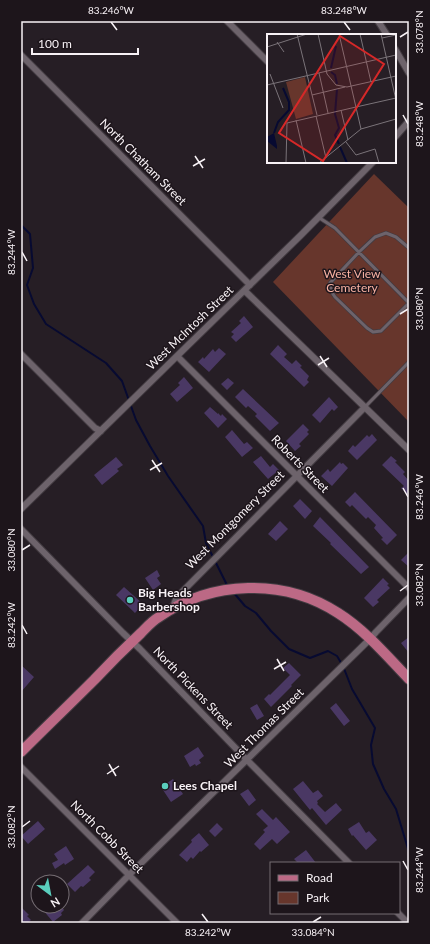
<svg xmlns="http://www.w3.org/2000/svg" width="430" height="944" font-family="Lato,sans-serif">
  <style>
    .green { fill: #67362c }
    .lines { fill: none; stroke-linecap: round; stroke-linejoin: round }
    .stream { stroke: #070a31; stroke-width: 2 }
    .building { fill: #4a3864 }
    .service-casing { stroke: #423b41; stroke-width: 4.5 }
    .minor-casing { stroke: #423b41; stroke-width: 8 }
    .primary-casing { stroke: #423b41; stroke-width: 12 }
    .service { stroke: #6d636b; stroke-width: 3 }
    .minor { stroke: #6d636b; stroke-width: 6 }
    .primary { stroke: #bc6985; stroke-width: 10 }
    .ticks { fill: none; stroke: #f8f2f6; stroke-width: 1.5 }
    .poi-dot { fill: #5acebd; stroke: #1d151b; stroke-width: 1.5 }
    .labels { text-anchor: middle; stroke-width: 3; stroke-linejoin: round; paint-order: stroke }
    .street-label { font-size: 12px; fill: #f8f2f6; stroke: #1d151b }
    .park-label { font-size: 12px; fill: #f8b1a2; stroke: #1d151b }
    .poi-label { font-size: 12px; font-weight: bold; fill: #f8f2f6; stroke: #1d151b; text-anchor: start }
    .inset-river { fill: none; stroke: #070a31; stroke-width: 2 }
    .inset-road { fill: none; stroke: #7a7379; stroke-width: 1 }
    .view { fill: #d62828; fill-opacity: 0.15; stroke: #d62828; stroke-width: 2 }
    .inset-edge { fill: none; stroke: #f8f2f6; stroke-width: 2 }
    .neatline { fill: none; stroke: #f8f2f6; stroke-width: 1.5 }
    .ticks-label { font-size: 10px; text-anchor: middle; fill: #f8f2f6 }
  </style>
  <rect width="100%" height="100%" fill="#261e25"/>
  <path class="green" d="M374 174 409 208V422L273 282Z"/>
  <g class="lines">
    <path class="stream" d="M21 225 30 234 33 268 27 285 34 304 46 324 106 363 122 381 136 420 150 446 168 476 203 526 206 543 228 587
      M234 593 245 606 256 613 271 631 289 649 310 658 328 651 337 656 343 666 352 689 375 728 371 745 373 764 384 789 396 809 409 852"/>
  </g>
  <path class="building" d="M244 316 253 327 236 342 231 337 234 334 231 332 241 323 239 321Z
    M278 345 287 354 284 357 292 364 296 360 302 366 300 367 309 376 307 380 309 382 304 387 270 354Z
    M219 348 226 354 209 372 198 362 203 357 204 359 213 349 215 352Z
    M184 377 193 388 177 402 170 394 180 385 178 383Z
    M228 378 234 383 227 390 221 384Z
    M243 389 279 423 270 431 255 416 257 414 248 406 246 408 235 397Z
    M329 397 338 407 334 411 332 409 320 423 312 415Z
    M210 407 218 414V413L221 416 222 414 227 419 218 428 204 413Z
    M303 424 309 430 307 432 309 434 299 444 301 446 295 451 286 441Z
    M232 430 244 444 247 442 253 448 242 457 225 437Z
    M372 434 377 440 357 460 348 451 353 445 355 447 367 435 369 437Z
    M261 456 270 467 273 464 279 470 268 479 253 462Z
    M391 456 397 461 395 462 405 472 403 474 409 481V496L401 488 404 486 382 465Z
    M116 457 123 465 117 469 119 471 102 485 94 475Z
    M340 462 341 464 343 463 348 468 332 486 321 476 328 469 330 472Z
    M355 492 397 535 387 545 381 539 383 538 374 528 376 525 368 517 366 519 352 505 350 507 345 502Z
    M300 499 312 511 305 519 293 506Z
    M320 517 369 567 361 574 330 544 331 543 313 526Z
    M280 521 288 529 276 541 268 534Z
    M409 552V567L401 560Z
    M157 570 160 576 157 578 161 584 153 590 145 578Z
    M383 578 389 584 387 585 390 588 377 600 379 602 373 607 364 598Z
    M124 587 143 604 135 613 116 595Z
    M409 637V653L401 643Z
    M289 663 301 675 291 685 292 686 271 707 264 699 269 694 270 695 290 675 283 668Z
    M21 665 34 677 21 692Z
    M336 703 350 721 344 726 330 708Z
    M257 704 264 716 257 720 250 708Z
    M198 747 204 756 199 760 201 763 196 766 195 764 190 767 184 756Z
    M173 779 183 794 171 802 161 787Z
    M303 781 313 793 318 790 323 796 317 801 318 803 317 804 325 812 336 803 342 810 326 825 312 808 310 810 293 789Z
    M248 789 256 800 249 806 240 794Z
    M262 809 273 820 276 817 290 832 277 844 272 839 260 850 254 844 265 832 263 830 268 826 256 814Z
    M38 821 45 829 28 844 21 836Z
    M359 822 366 833 369 831 377 840 366 850 353 835 352 836 348 829Z
    M217 823 223 829 215 837 209 831Z
    M199 833 209 845 201 852 200 851 193 859 191 857 187 862 179 855 192 842 191 840Z
    M66 846 74 859 65 865 64 863 55 869 52 863 58 860 54 854Z
    M306 850 316 863H298L294 859Z
    M88 865 95 872 89 878 91 880 83 887 81 886 75 892 67 884Z
    M48 906H61L64 910 61 913 62 915 53 922 43 910Z
    M21 907 29 915 27 916 31 920 27 923H21Z"/>
  <g class="lines">
    <g class="service-casing">
      <path id="service" d="M318 217 335 228 409 303
        M409 248 396 237 386 233 375 237 359 252 330 283 331 291 335 297 367 328 373 332 381 331 409 303
        M365 407 409 362"/>
    </g>
    <g class="minor-casing">
      <path id="minor" d="M227 21 268 62
        M378 21 387 35
        M395 49 409 73
        M21 55 250 285
        M395 137 409 121
        M245 291 409 450
        M21 354 95 428 101 431
        M177 356 409 588
        M21 509 177 356 301 235 373 162
        M21 529 123 633 140 649 247 760 349 863
        M172 609 177 597 365 407
        M21 767 177 923
        M398 913 408 923
        M82 923 129 875 370 639 376 632 409 598"/>
    </g>
    <g class="primary-casing">
      <path id="primary" d="M21 752C45 728 70 704 94 680 109 664 125 648 141 633 147 627 152 621 159 617 212 580 284 578 338 613 365 630 387 656 409 679"/>
    </g>
    <use href="#service" class="service"/>
    <use href="#minor" class="minor"/>
    <use href="#primary" class="primary"/>
  </g>
  <path class="ticks" d="M111 22 117 30M344 22 350 30M400 37 408 32M403 115 408 124M195 156 203 168M193 166 205 159M22 252 27 261M400 314 408 309M320 356 327 367M318 365 329 358M152 460 160 472M150 470 162 463M403 488 408 497M22 550 30 545M400 591 408 585M22 625 27 634M277 659 284 671M274 669 286 662M109 764 116 776M107 774 119 766M22 827 30 821M403 861 408 870M202 914 208 922M313 922 321 917"/>
  <g class="poi-dot">
    <circle cx="130" cy="600" r="4"/>
    <circle cx="165" cy="786" r="4"/>
  </g>
  <g class="labels">
    <g class="street-label">
      <text transform="translate(143 162) rotate(45)" y="4">North Chatham Street</text>
      <text transform="translate(190 328) rotate(-44)" y="4">West McIntosh Street</text>
      <text transform="translate(300 464) rotate(45)" y="4">Roberts Street</text>
      <text transform="translate(235 520) rotate(-45)" y="4">West Montgomery Street</text>
      <text transform="translate(193 688) rotate(46)" y="4">North Pickens Street</text>
      <text transform="translate(264 728) rotate(-45)" y="4">West Thomas Street</text>
      <text transform="translate(107 837) rotate(45)" y="4">North Cobb Street</text>
    </g>
    <g class="park-label">
      <text x="352" y="278">West View<tspan x="352" dy="14">Cemetery</tspan></text>
    </g>
    <g class="poi-label">
      <text x="138" y="597">Big Heads<tspan x="138" dy="14">Barbershop</tspan></text>
      <text x="173" y="790">Lees Chapel</text>
    </g>
  </g>
  <g transform="translate(267 34)">
    <rect width="129" height="129" fill="#261e25"/>
    <path d="M38 43 46 80 29 85 19 48Z" fill="#67362c"/>
    <path d="M7 99 10 112V115L0 107V103Z" fill="#070a31"/>
    <path class="inset-river" d="M64 34 69 12M64 38 68 41 70 50M70 55 68 80 72 94 68 101 72 110M7 99 11 88 22 76V68L16 54M73 113 80 129"/>
    <path class="inset-road" d="M30 0 50 81M51 0 60 40 69 51 80 53 129 42M72 0 94 95M93 0 104 48M114 0 129 66M115 4 129 1M10 8 17 18M0 13 40 0M52 39 61 79M3 40 16 74M0 51 129 21M45 61 78 53M89 73 129 64M74 76 81 106M49 82 59 124M29 86 39 129M79 108 89 121 108 115 112 129M19 129 20 89 89 73M52 129 94 95 129 85"/>
    <path class="view" d="M73 2 117 30 56 127 12 99Z"/>
    <rect width="129" height="129" class="inset-edge"/>
  </g>
  <rect width="430" height="944" fill="none" stroke="#1d151b" stroke-width="44"/>
  <rect x="270" y="862" width="130" height="52" fill="#1d151b" stroke="#756d73"/>
  <rect x="278" y="875" width="20" height="6" fill="#bc6985" stroke="#756d73"/>
  <text x="306" y="882" font-size="12" fill="#f8f2f6">Road</text>
  <rect x="278" y="892" width="20" height="12" fill="#67362c" stroke="#756d73"/>
  <text x="306" y="902" font-size="12" fill="#f8f2f6">Park</text>
  <g transform="translate(50 894) rotate(148)"><circle r="19" fill="#1d151b" stroke="#756d73"/>
  <path d="M0-3L7 15L0 10L-7 15Z" fill="#5acebd"/>
  <text y="-6" font-size="11" font-weight="bold" text-anchor="middle" fill="#f8f2f6">N</text>
  </g>
  <path d="M32 48v6h106v-6" fill="none" stroke="#f8f2f6" stroke-width="2"/>
  <text x="38" y="48" font-size="12" fill="#f8f2f6" stroke="#1d151b" stroke-width="3" paint-order="stroke">100 m</text>
  <rect x="22" y="22" width="386" height="900" class="neatline"/>
  <g class="ticks-label">
    <text x="111" y="14">83.246°W</text>
    <text x="344" y="14">83.248°W</text>
    <text transform="translate(419 32) rotate(-90)" y="4">33.078°N</text>
    <text transform="translate(419 124) rotate(-90)" y="4">83.248°W</text>
    <text transform="translate(11 252) rotate(-90)" y="4">83.244°W</text>
    <text transform="translate(419 309) rotate(-90)" y="4">33.080°N</text>
    <text transform="translate(419 497) rotate(-90)" y="4">83.246°W</text>
    <text transform="translate(11 550) rotate(-90)" y="4">33.080°N</text>
    <text transform="translate(419 585) rotate(-90)" y="4">33.082°N</text>
    <text transform="translate(11 625) rotate(-90)" y="4">83.242°W</text>
    <text transform="translate(11 827) rotate(-90)" y="4">33.082°N</text>
    <text transform="translate(419 870) rotate(-90)" y="4">83.244°W</text>
    <text x="208" y="936">83.242°W</text>
    <text x="313" y="936">33.084°N</text>
  </g>
</svg>
